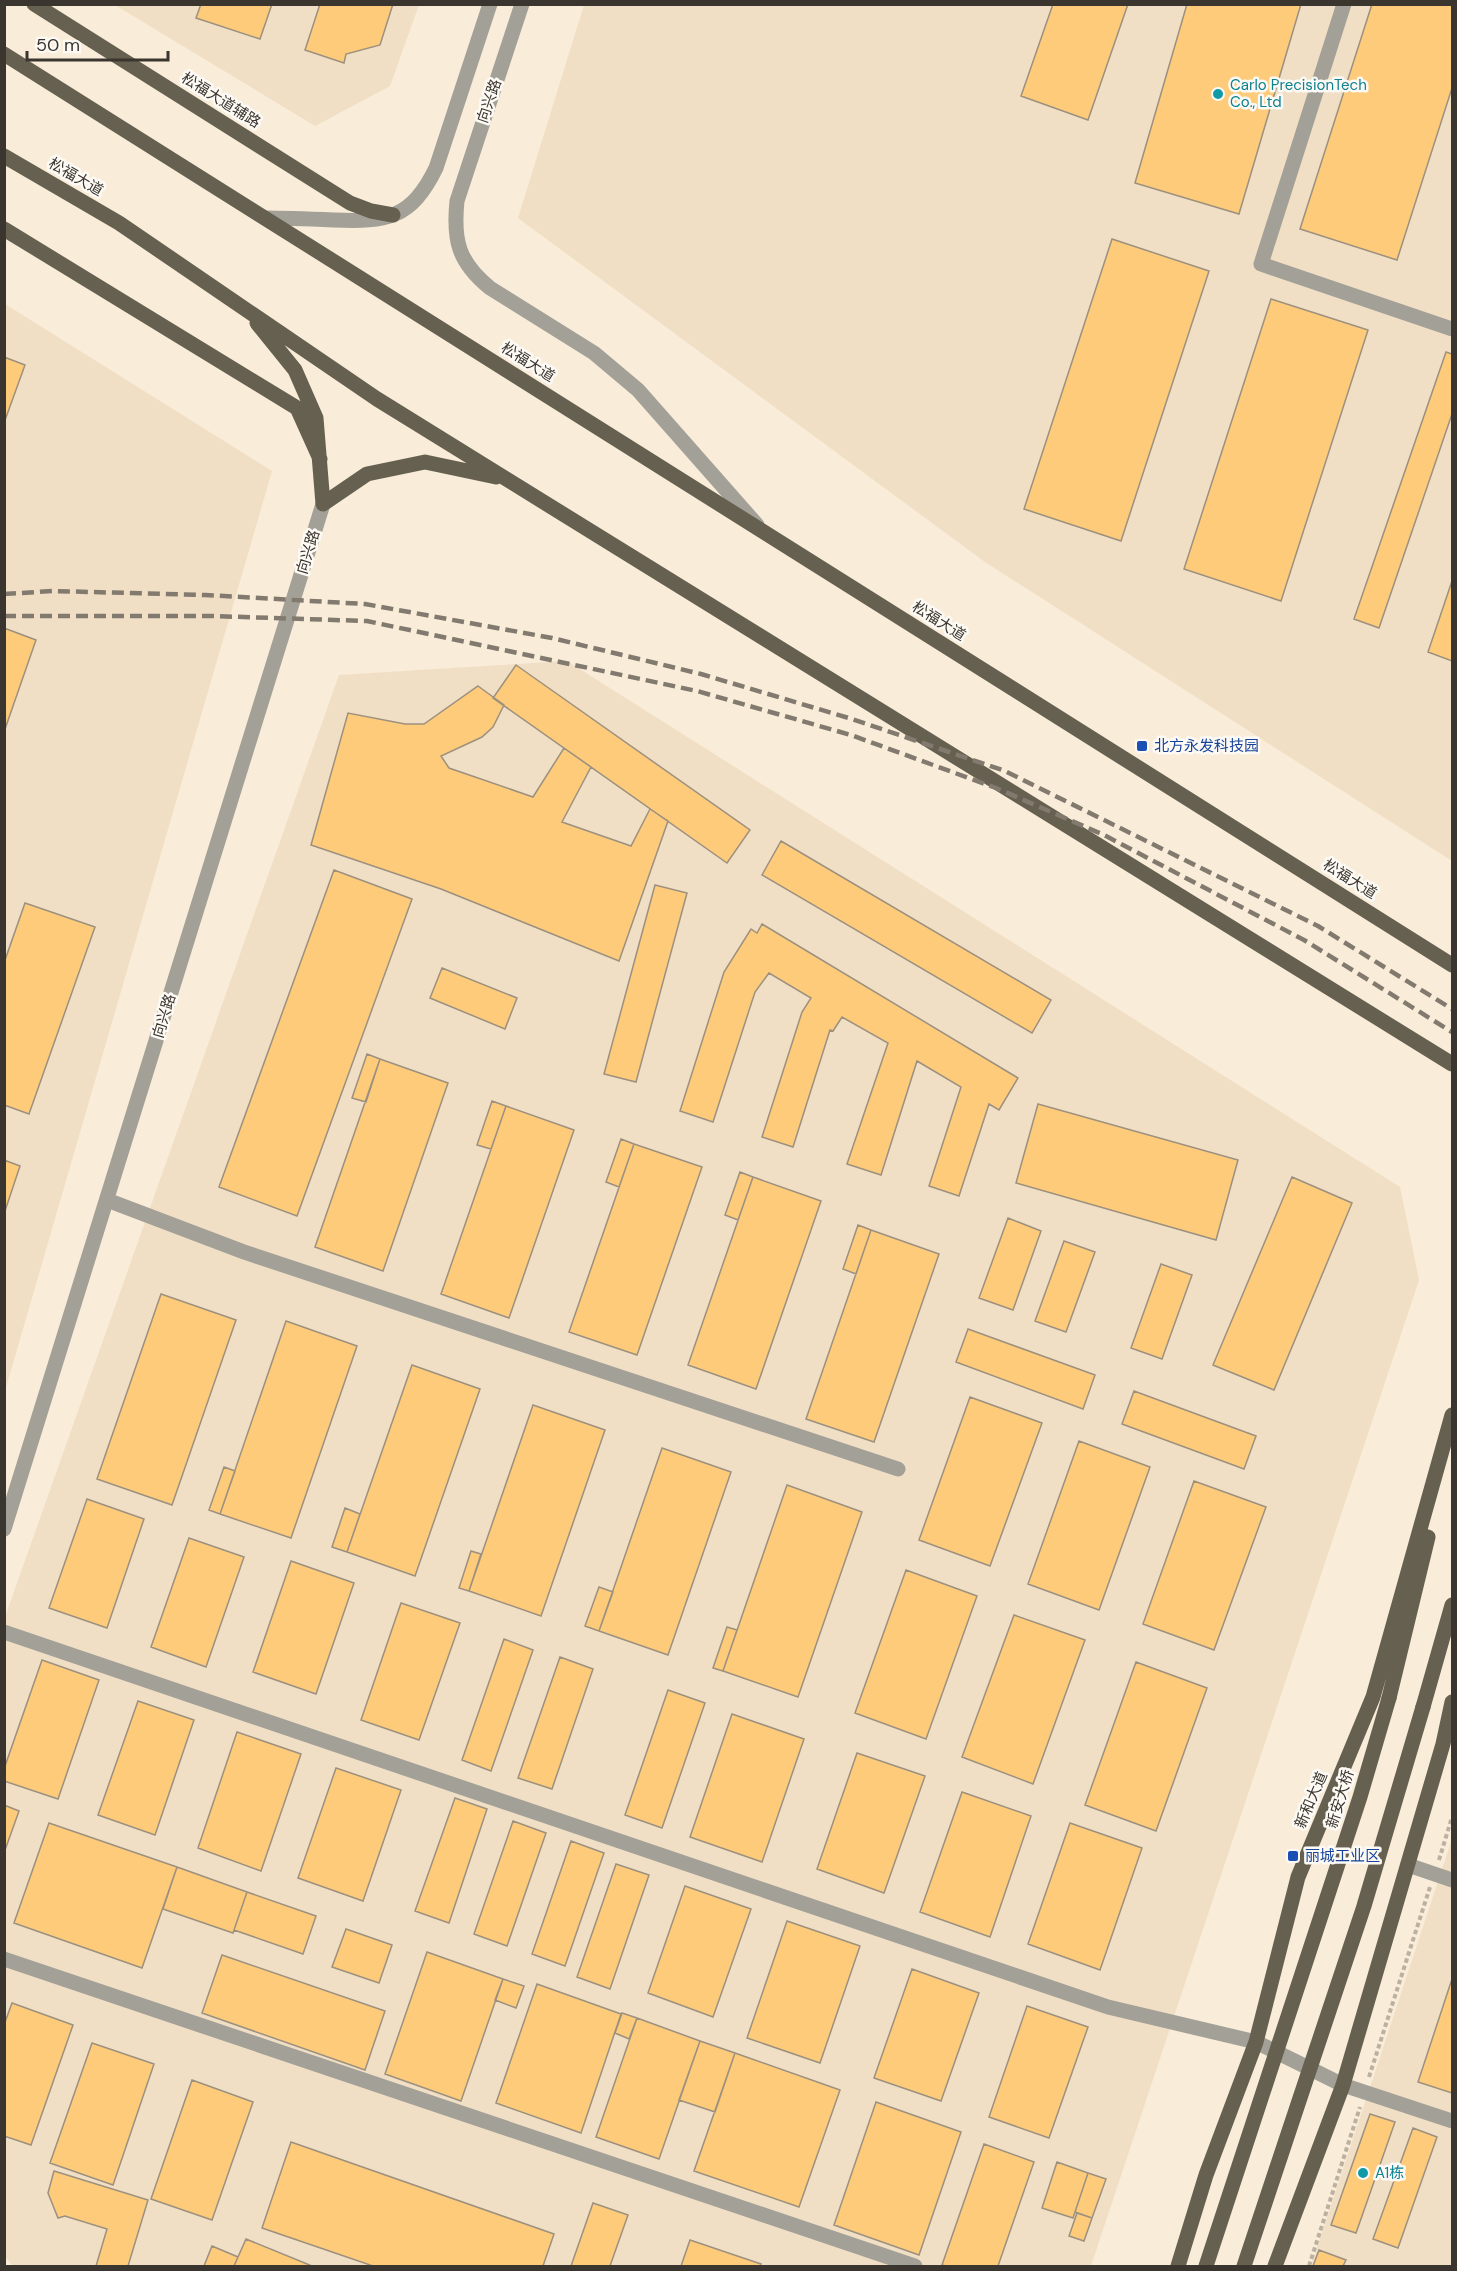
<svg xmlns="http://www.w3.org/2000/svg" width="1457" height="2271" font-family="'DM Sans','Noto Sans SC',sans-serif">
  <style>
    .built { fill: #f0dfc5 }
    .building { fill: #fecb7b; stroke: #9c907e; stroke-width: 1.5 }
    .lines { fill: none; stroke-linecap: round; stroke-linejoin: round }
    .path { stroke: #bcb1a1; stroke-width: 4; stroke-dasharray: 4.5 3; stroke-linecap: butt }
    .minor { stroke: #a3a097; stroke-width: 15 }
    .major { stroke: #666051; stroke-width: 15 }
    .rail { stroke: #827a6e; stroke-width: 4.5; stroke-dasharray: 12 6; stroke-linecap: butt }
    .major-bridge { stroke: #666051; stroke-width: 15 }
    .culture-dot { fill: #0f9aa8; stroke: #fdfaf6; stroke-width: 2 }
    .transit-dot { fill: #1a4fb4; stroke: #fdfaf6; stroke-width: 2 }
    .labels { text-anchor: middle; stroke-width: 5; stroke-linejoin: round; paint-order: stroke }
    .culture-label { font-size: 15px; fill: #0d838f; stroke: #fdfaf6; text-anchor: start }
    .street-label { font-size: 15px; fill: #3a352e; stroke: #fdfaf6 }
    .transit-label { font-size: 15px; fill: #164399; stroke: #fdfaf6; text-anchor: start }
  </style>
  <rect width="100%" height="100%" fill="#f9ecd8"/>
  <path class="built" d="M115 5H419L390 86 315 126Z
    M584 5H1452V861L985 562 518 218Z
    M5 304 272 471 5 1391Z
    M567 661 1400 1187 1419 1280 1091 2266H13L5 2257V1617L339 675Z
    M1452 1839V2266H1311Z"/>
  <path class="building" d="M201 4H272L260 39 196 18Z
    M320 4H393L380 45 346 54 344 63 305 50Z
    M1053 4H1128L1088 120 1021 96Z
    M1187 4H1301L1239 214 1135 183Z
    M1372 4H1452V88L1397 260 1300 229Z
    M1112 239 1209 271 1121 541 1024 509Z
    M1271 299 1368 330 1281 601 1184 569Z
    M1446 352 1452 354V414L1379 628 1354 619Z
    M4 357 25 365 4 423Z
    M1452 581V661L1428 652Z
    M4 628 36 640 4 732Z
    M516 665 750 830 727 863 493 698Z
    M478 686 504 705 493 727 482 737 441 756 449 768 533 797 564 748 591 767 562 822 631 846 650 809 668 821 619 961 441 889 311 845 348 713 405 724H424Z
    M781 841 1051 1000 1032 1033 762 875Z
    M334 870 412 899 297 1216 219 1187Z
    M655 885 687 893 636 1082 604 1074Z
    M25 903 95 927 29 1114 4 1105V963Z
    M762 924 1018 1078 999 1110 989 1104 959 1196 929 1186 961 1087 917 1061 881 1175 847 1164 888 1043 842 1017 833 1031 830 1030 793 1147 762 1137 802 1012 811 998 769 973 755 992 713 1122 680 1111 724 972 751 929 757 933Z
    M442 968 517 998 505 1029 430 998Z
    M367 1054 380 1059 366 1102 352 1098Z
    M380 1059 448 1083 383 1271 315 1247Z
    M492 1101 506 1106 491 1149 477 1145Z
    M1038 1104 1238 1160 1216 1240 1016 1183Z
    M506 1106 574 1130 509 1318 441 1294Z
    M621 1139 634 1144 619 1187 606 1182Z
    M634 1144 702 1167 637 1355 569 1332Z
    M4 1160 20 1166 4 1214Z
    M740 1172 753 1177 738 1220 725 1215Z
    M753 1177 821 1201 756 1389 688 1365Z
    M1292 1177 1352 1203 1274 1390 1213 1365Z
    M1008 1218 1041 1231 1013 1310 979 1298Z
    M858 1225 871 1230 856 1274 843 1269Z
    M871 1230 939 1254 874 1442 806 1419Z
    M1064 1241 1095 1252 1066 1332 1035 1321Z
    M1161 1264 1192 1275 1162 1359 1131 1348Z
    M161 1294 236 1320 172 1505 97 1479Z
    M286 1321 357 1346 291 1538 220 1514Z
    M968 1329 1095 1375 1083 1409 956 1362Z
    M412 1365 480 1389 415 1576 347 1552Z
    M1134 1391 1256 1436 1244 1469 1122 1424Z
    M970 1397 1042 1423 990 1566 919 1540Z
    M533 1405 605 1430 541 1616 469 1591Z
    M1079 1441 1150 1467 1099 1610 1028 1584Z
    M662 1448 731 1472 668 1655 599 1631Z
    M224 1467 235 1471 220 1514 209 1510Z
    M1194 1481 1266 1507 1214 1650 1143 1624Z
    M787 1485 862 1512 798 1697 723 1671Z
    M87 1499 144 1519 107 1628 49 1608Z
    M345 1508 360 1514 347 1552 332 1547Z
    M189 1538 244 1557 206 1667 151 1647Z
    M471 1551 481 1554 469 1591 459 1588Z
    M291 1561 354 1583 316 1694 253 1672Z
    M906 1570 977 1596 926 1739 855 1713Z
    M599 1587 613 1592 599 1631 585 1626Z
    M401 1603 460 1623 419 1740 361 1720Z
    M1014 1615 1085 1640 1033 1784 962 1757Z
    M727 1627 737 1630 723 1671 713 1668Z
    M504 1639 533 1650 491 1771 462 1760Z
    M560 1657 593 1669 552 1789 518 1778Z
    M42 1660 99 1680 58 1799 4 1781V1769Z
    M1136 1662 1207 1688 1156 1831 1085 1805Z
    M668 1690 705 1703 662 1828 625 1815Z
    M138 1701 194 1720 155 1835 98 1815Z
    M732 1714 804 1739 762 1862 690 1837Z
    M237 1732 301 1754 261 1871 198 1848Z
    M857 1753 925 1776 884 1893 817 1869Z
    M336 1768 401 1790 363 1901 298 1878Z
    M962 1792 1031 1816 990 1937 920 1912Z
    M455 1798 487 1809 449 1923 415 1911Z
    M4 1805 19 1811 4 1853Z
    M513 1821 546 1833 507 1946 474 1934Z
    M49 1823 177 1867 142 1968 14 1923Z
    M1070 1823 1142 1848 1100 1970 1028 1944Z
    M571 1841 604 1853 565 1966 532 1954Z
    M616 1864 649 1875 610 1989 577 1977Z
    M177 1867 247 1892 233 1933 163 1909Z
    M685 1886 751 1909 713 2017 648 1993Z
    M247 1892 316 1916 303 1954 234 1930Z
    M787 1921 860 1946 820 2063 747 2038Z
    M346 1929 392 1945 379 1983 332 1967Z
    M427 1952 503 1979 461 2101 385 2074Z
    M222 1955 385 2011 365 2070 202 2013Z
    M912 1969 979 1993 941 2101 874 2078Z
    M503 1979 524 1986 516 2008 495 2000Z
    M1452 1979V2093L1418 2082Z
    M537 1984 621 2014 581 2133 496 2103Z
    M12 2003 73 2025 31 2145 4 2136V2025Z
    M1027 2006 1088 2027 1049 2138 989 2117Z
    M622 2013 637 2018 629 2039 615 2033Z
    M637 2018 700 2041 659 2159 596 2137Z
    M700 2041 735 2053 715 2112 679 2100Z
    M92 2043 154 2064 113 2185 50 2163Z
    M735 2053 840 2090 799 2207 694 2171Z
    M192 2080 253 2102 212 2220 151 2199Z
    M876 2102 961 2132 919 2255 834 2225Z
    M1370 2114 1395 2122 1356 2233 1331 2225Z
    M1413 2128 1437 2137 1398 2248 1373 2239Z
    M291 2142 554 2234 543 2266H373L262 2228Z
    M984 2144 1034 2162 998 2266H946L942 2265Z
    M1057 2162 1088 2173 1073 2218 1042 2208Z
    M54 2171 148 2200 128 2266H96L107 2229 65 2216 58 2218 48 2193Z
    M1088 2173 1106 2179 1092 2218 1075 2212Z
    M593 2203 628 2215 610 2266H571Z
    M1077 2213 1092 2218 1084 2241 1069 2236Z
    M246 2239 312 2266H234Z
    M690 2240 761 2264 760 2266H681Z
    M212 2246 238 2257 234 2266H204Z
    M1319 2250 1346 2260 1343 2266H1313Z"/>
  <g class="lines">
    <path class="path" d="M1439 1860 1452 1817
      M1369 2077 1430 1887
      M1309 2266 1360 2107"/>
    <path class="minor" d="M522 4 457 201C453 240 458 262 490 288L594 353 638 390 757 525
      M1344 4 1261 264 1452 329
      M265 218C288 218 311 219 334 220 387 222 411 219 436 168L490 4
      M107 1200 244 1252 898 1469
      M4 1529 323 504
      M4 1632 1108 2007 1256 2042 1343 2085 1452 2121
      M1408 1865 1452 1880
      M4 1959 915 2266"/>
    <path class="major" d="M34 4 350 203 371 211 393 215
      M4 54 1452 965
      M4 156 119 223 377 399 1452 1064
      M4 229 297 408 320 459
      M257 323 295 370 316 418 323 504
      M323 504 367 474 425 462 496 477
      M1389 1698 1428 1537
      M1423 1707 1452 1605
      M1178 2266 1206 2175 1256 2042 1298 1877 1373 1697 1452 1415
      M1275 2266 1343 2085 1443 1744 1452 1702"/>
    <path class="rail" d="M4 594 53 591 205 595 365 604 552 638 701 674 852 719 1005 771 1318 926 1452 1009
      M4 616H211L367 621 697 691 851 735 996 788 1104 835 1304 940 1452 1032"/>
    <path class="major-bridge" d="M1206 2266 1360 1797 1389 1698
      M1244 2266 1364 1906 1423 1707"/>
  </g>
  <g class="culture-dot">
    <circle cx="1218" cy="94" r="6"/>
    <circle cx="1363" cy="2173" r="6"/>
  </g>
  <g class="transit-dot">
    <rect x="1136" y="740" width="12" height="12" rx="3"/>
    <rect x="1287" y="1850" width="12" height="12" rx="3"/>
  </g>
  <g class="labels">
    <g class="culture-label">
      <text x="1230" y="90">Carlo PrecisionTech<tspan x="1230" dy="17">Co., Ltd</tspan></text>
      <text x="1375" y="2178">A1栋</text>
    </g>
    <g class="street-label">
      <text transform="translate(221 100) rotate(32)" y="5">松福大道辅路</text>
      <text transform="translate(489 101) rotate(-71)" y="5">向兴路</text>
      <text transform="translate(76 177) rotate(30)" y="5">松福大道</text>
      <text transform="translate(528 362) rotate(32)" y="5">松福大道</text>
      <text transform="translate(308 552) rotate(-73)" y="5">向兴路</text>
      <text transform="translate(939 621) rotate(32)" y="5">松福大道</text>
      <text transform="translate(1350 879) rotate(32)" y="5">松福大道</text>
      <text transform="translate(164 1016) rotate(-73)" y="5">向兴路</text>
      <text transform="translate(1340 1799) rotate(-73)" y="5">新安大桥</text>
      <text transform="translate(1311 1800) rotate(-67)" y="5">新和大道</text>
    </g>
    <g class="transit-label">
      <text x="1154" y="751">北方永发科技园</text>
      <text x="1305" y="1861">丽城工业区</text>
    </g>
  </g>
  <rect width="1457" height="2271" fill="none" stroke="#3a352e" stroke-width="12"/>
  <path d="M27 51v9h141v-9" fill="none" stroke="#3a352e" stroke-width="3"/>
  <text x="36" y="51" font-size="18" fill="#3a352e" stroke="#fdfaf6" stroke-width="4.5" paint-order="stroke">50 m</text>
</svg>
